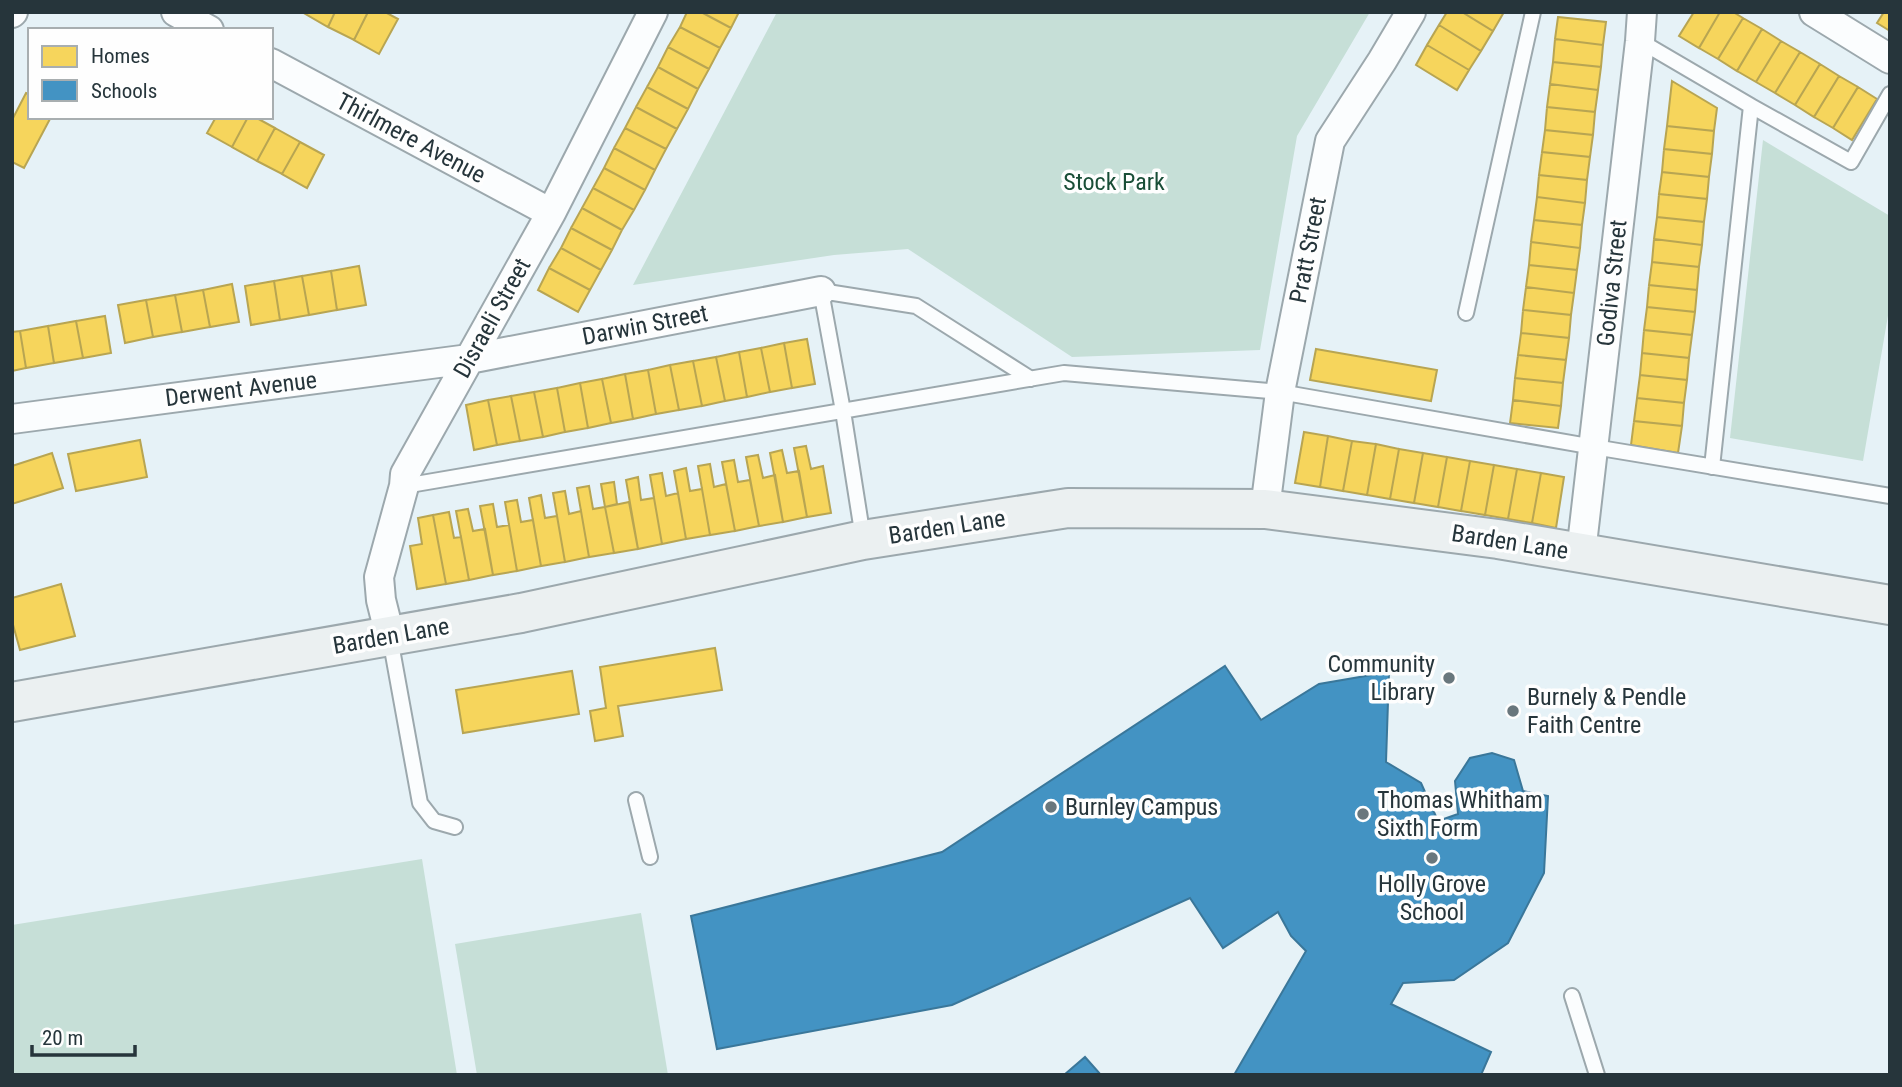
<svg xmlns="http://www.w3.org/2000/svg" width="1902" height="1087" font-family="'Roboto Condensed',sans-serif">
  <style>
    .green { fill: #c6dfd7 }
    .homes { fill: #f6d55c; stroke: #b8a552; stroke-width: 2 }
    .schools { fill: #4393c3; stroke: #3a779a; stroke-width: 2 }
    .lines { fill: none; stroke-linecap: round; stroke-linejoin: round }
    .lane-casing { stroke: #9ca8ad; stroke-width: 18 }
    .street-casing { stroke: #9ca8ad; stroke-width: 32 }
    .secondary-casing { stroke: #9ca8ad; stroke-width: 42 }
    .lane { stroke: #fbfdfe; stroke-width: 14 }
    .street { stroke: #fbfdfe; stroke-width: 28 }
    .secondary { stroke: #ebf0f1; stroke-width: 38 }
    .poi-dot { fill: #69777d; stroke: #fefefe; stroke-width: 2.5 }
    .labels { text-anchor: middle; stroke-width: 7; stroke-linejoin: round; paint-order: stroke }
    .street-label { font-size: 24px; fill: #26353b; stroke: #fefefe }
    .park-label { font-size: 24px; fill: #194e37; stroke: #fefefe }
    .poi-label { font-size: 24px; fill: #26353b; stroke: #fefefe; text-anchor: start }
  </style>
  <rect width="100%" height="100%" fill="#e6f2f7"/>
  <path class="green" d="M777 12H1370L1297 136 1260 350 1072 357 908 249 834 255 633 285Z
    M1763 140 1890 216V304L1863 461 1730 438Z
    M422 859 457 1075H12V925Z
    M641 913 668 1075H477L455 944Z"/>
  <path class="homes" d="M302 12H335L328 27Z
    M335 12H368L354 40 328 27Z
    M368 12H385L398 19 379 54 354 40Z
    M687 12H701L731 28 720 48 680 27Z
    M701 12H739L731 28Z
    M1447 12H1462L1493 31 1481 51 1439 25Z
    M1462 12H1504L1493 31Z
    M1694 12H1720L1699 48 1679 36Z
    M1720 12H1733L1743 18 1718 59 1699 48Z
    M1884 12H1890V31L1877 23Z
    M1558 17 1606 22 1603 45 1555 39Z
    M1743 18 1762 29 1737 71 1718 59Z
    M1439 25 1481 51 1469 70 1427 45Z
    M680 27 720 48 709 69 668 47Z
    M1762 29 1781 41 1756 82 1737 71Z
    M1555 39 1603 45 1601 67 1553 62Z
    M1781 41 1800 52 1775 93 1756 82Z
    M1427 45 1469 70 1457 90 1416 65Z
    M668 47 709 69 698 89 658 67Z
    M1800 52 1820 64 1795 105 1775 93Z
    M1553 62 1601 67 1598 90 1550 84Z
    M1820 64 1839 76 1814 117 1795 105Z
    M658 67 698 89 688 109 647 87Z
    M1839 76 1858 87 1833 128 1814 117Z
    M1672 81 1717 108 1714 131 1667 126Z
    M1550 84 1598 90 1595 112 1547 107Z
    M647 87 688 109 677 129 636 107Z
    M1858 87 1877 99 1852 140 1833 128Z
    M26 93 30 95V117H51L24 168 12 162V120Z
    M636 107 677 129 666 149 625 128Z
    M1547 107 1595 112 1593 135 1545 130Z
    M216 117H248L232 147 207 133Z
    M248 117H255L275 128 257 161 232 147Z
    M1667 126 1714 131 1712 154 1664 149Z
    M275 128 300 142 282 174 257 161Z
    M625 128 666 149 655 170 614 148Z
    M1545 130 1593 135 1590 157 1542 152Z
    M300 142 324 155 307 188 282 174Z
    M614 148 655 170 645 190 604 168Z
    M1664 149 1712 154 1709 177 1662 172Z
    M1542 152 1590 157 1587 180 1539 175Z
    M604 168 645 190 634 210 593 188Z
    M1662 172 1709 177 1707 199 1659 194Z
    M1539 175 1587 180 1585 203 1537 197Z
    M593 188 634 210 622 230 582 208Z
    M1659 194 1707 199 1704 222 1657 217Z
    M1537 197 1585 203 1582 225 1534 220Z
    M582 208 622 230 612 250 571 228Z
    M1657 217 1704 222 1702 245 1654 239Z
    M1534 220 1582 225 1580 248 1531 242Z
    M571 228 612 250 601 270 561 248Z
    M1654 239 1702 245 1699 267 1652 262Z
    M1531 242 1580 248 1577 270 1529 265Z
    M561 248 601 270 590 290 549 268Z
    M1652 262 1699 267 1697 290 1649 285Z
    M1529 265 1577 270 1574 293 1526 287Z
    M359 266 366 305 337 310 331 271Z
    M549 268 590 290 578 312 538 290Z
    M331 271 337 310 309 315 302 276Z
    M302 276 309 315 280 320 274 281Z
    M274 281 280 320 251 325 245 286Z
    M232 284 239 322 210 327 203 290Z
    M1649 285 1697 290 1695 312 1647 307Z
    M1526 287 1574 293 1571 315 1523 310Z
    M203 290 210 327 182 332 175 295Z
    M175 295 182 332 153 337 146 300Z
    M146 300 153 337 125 343 118 305Z
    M1647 307 1695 312 1692 335 1644 330Z
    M1523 310 1571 315 1569 338 1521 333Z
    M105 316 111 353 83 358 76 321Z
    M76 321 83 358 54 363 48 326Z
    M48 326 54 363 26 368 20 331Z
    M1644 330 1692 335 1689 358 1642 353Z
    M20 331 26 368 12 371V332Z
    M1521 333 1569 338 1566 360 1518 355Z
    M807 339 815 384 792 388 784 343Z
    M784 343 792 388 770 392 761 348Z
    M761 348 770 392 747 397 739 352Z
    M1316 349 1437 370 1431 401 1310 380Z
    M739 352 747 397 725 401 716 357Z
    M1642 353 1689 358 1687 380 1640 375Z
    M1518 355 1566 360 1563 383 1515 378Z
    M716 357 725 401 702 406 693 361Z
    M693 361 702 406 679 410 670 365Z
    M670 365 679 410 656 414 648 370Z
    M648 370 656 414 633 419 625 374Z
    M625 374 633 419 611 423 602 379Z
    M1640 375 1687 380 1684 403 1637 398Z
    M1515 378 1563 383 1561 406 1513 400Z
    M602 379 611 423 588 428 580 383Z
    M580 383 588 428 565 432 557 388Z
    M557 388 565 432 543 437 534 392Z
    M534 392 543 437 520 441 511 396Z
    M511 396 520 441 497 445 488 400Z
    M1637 398 1684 403 1682 426 1634 421Z
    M488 400 497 445 474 450 466 405Z
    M1513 400 1561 406 1558 428 1510 423Z
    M1634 421 1682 426 1678 453 1631 445Z
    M1304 432 1328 436 1320 487 1295 483Z
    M1328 436 1352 441 1343 491 1320 487Z
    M140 440 147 477 76 491 68 454Z
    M1352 441 1376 444 1367 495 1343 491Z
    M1376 444 1399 449 1390 499 1367 495Z
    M806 446 811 469 823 466 831 513 807 517 794 448Z
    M1399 449 1423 453 1414 503 1390 499Z
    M782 450 787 473 799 471 807 517 783 522 770 453Z
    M52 453 63 488 12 504V466Z
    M1423 453 1447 457 1438 507 1414 503Z
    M758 455 763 478 775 475 783 522 759 526 746 457Z
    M1447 457 1470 461 1461 511 1438 507Z
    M734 460 738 482 750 480 759 526 735 531 722 462Z
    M1470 461 1494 465 1485 515 1461 511Z
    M710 464 714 487 726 484 735 531 710 535 698 466Z
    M1494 465 1517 469 1508 519 1485 515Z
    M686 468 690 491 702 489 710 535 686 539 674 471Z
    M1517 469 1541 473 1532 523 1508 519Z
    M662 473 666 496 678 493 686 539 662 544 650 475Z
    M1541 473 1564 477 1556 528 1532 523Z
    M638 477 641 500 654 498 662 544 638 549 626 480Z
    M614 482 617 504 605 507 601 484Z
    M589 486 593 509 605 507 614 553 589 557 577 488Z
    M565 491 569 514 581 511 589 557 565 562 553 493Z
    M541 495 545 518 557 516 565 562 541 566 529 498Z
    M517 500 521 522 533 520 541 566 517 571 505 502Z
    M629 502 638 549 614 553 605 507Z
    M493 504 497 527 509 525 517 571 493 575 480 506Z
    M468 509 473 531 485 529 493 575 469 580 456 511Z
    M449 512 454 538 461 537 469 580 446 584 433 515Z
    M433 515 446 584 417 589 410 546 422 544 418 518Z
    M61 584 75 636 20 650 12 621V598Z
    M715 648 722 690 618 706 623 736 595 741 590 711 606 708 600 667Z
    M572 671 579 714 463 733 456 690Z"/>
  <path class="schools" d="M1225 666 1261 720 1319 684 1389 672 1386 762 1421 783 1438 821 1458 814 1455 781 1470 758 1492 753 1514 760 1523 791 1548 796 1544 873 1508 943 1454 980 1403 983 1391 1004 1491 1052 1481 1075H1234L1306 951 1291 936 1278 912 1223 948 1190 898 952 1005 717 1049 691 916 942 852Z
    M1085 1057 1101 1075H1064Z"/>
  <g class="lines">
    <g class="lane-casing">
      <path id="lane" d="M1640 41 1751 106 1712 467
        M1751 106 1851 162 1890 94
        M1466 313 1533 12
        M404 486 1064 373 1280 392 1594 447 1890 496
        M863 538 843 411 821 291 916 306 1031 379
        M390 638 420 803 434 821 455 827
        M636 800 650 857
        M1572 996 1597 1075"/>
    </g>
    <g class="street-casing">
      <path id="street" d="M176 12 209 30
        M1814 12 1890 59
        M12 13 13 12
        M271 63 551 213
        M12 419 469 359 821 291
        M1265 509 1280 392 1330 141 1382 61 1411 12
        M1581 553 1640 41 1642 12
        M390 636 381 600 379 577 404 486 405 474 551 213 653 12"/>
    </g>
    <g class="secondary-casing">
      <path id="secondary" d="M12 702 521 613 863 540 1068 508 1265 509 1498 539 1890 605"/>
    </g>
    <use href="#lane" class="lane"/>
    <use href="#street" class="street"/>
    <use href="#secondary" class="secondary"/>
  </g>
  <g class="poi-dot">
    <circle cx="1449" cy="678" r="7"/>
    <circle cx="1513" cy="711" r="7"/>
    <circle cx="1051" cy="807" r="7"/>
    <circle cx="1363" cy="814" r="7"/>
    <circle cx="1432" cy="858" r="7"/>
  </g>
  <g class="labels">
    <g class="street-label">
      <text transform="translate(411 138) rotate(28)" y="8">Thirlmere Avenue</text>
      <text transform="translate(1308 250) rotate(-79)" y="8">Pratt Street</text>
      <text transform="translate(1612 283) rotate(-84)" y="8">Godiva Street</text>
      <text transform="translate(492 318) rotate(-61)" y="8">Disraeli Street</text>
      <text transform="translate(645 325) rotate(-11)" y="8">Darwin Street</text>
      <text transform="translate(241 389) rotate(-7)" y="8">Derwent Avenue</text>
      <text transform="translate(947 527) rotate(-9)" y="8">Barden Lane</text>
      <text transform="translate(1510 542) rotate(9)" y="8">Barden Lane</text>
      <text transform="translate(391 636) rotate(-10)" y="8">Barden Lane</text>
    </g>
    <g class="park-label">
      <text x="1114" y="190">Stock Park</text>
    </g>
    <g class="poi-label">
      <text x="1435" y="672" text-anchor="end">Community<tspan x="1435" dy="28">Library</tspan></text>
      <text x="1527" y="705">Burnely &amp; Pendle<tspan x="1527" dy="28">Faith Centre</tspan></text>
      <text x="1377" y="808">Thomas Whitham<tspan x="1377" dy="28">Sixth Form</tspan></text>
      <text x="1065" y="815">Burnley Campus</text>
      <text x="1432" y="892" text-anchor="middle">Holly Grove<tspan x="1432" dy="28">School</tspan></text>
    </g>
  </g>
  <rect width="1902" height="1087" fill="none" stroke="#26353b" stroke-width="28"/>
  <rect x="28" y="28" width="245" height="91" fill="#fefefe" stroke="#a8aeb0" stroke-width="2"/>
  <rect x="42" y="46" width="35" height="21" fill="#f6d55c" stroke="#a8aeb0" stroke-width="2"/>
  <text x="91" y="63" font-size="21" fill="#26353b">Homes</text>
  <rect x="42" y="80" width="35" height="21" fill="#4393c3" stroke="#a8aeb0" stroke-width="2"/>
  <text x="91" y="98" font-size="21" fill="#26353b">Schools</text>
  <path d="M32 1045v10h103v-10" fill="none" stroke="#26353b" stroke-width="3.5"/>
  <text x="42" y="1045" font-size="21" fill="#26353b" stroke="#fefefe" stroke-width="5" paint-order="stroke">20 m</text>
</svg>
